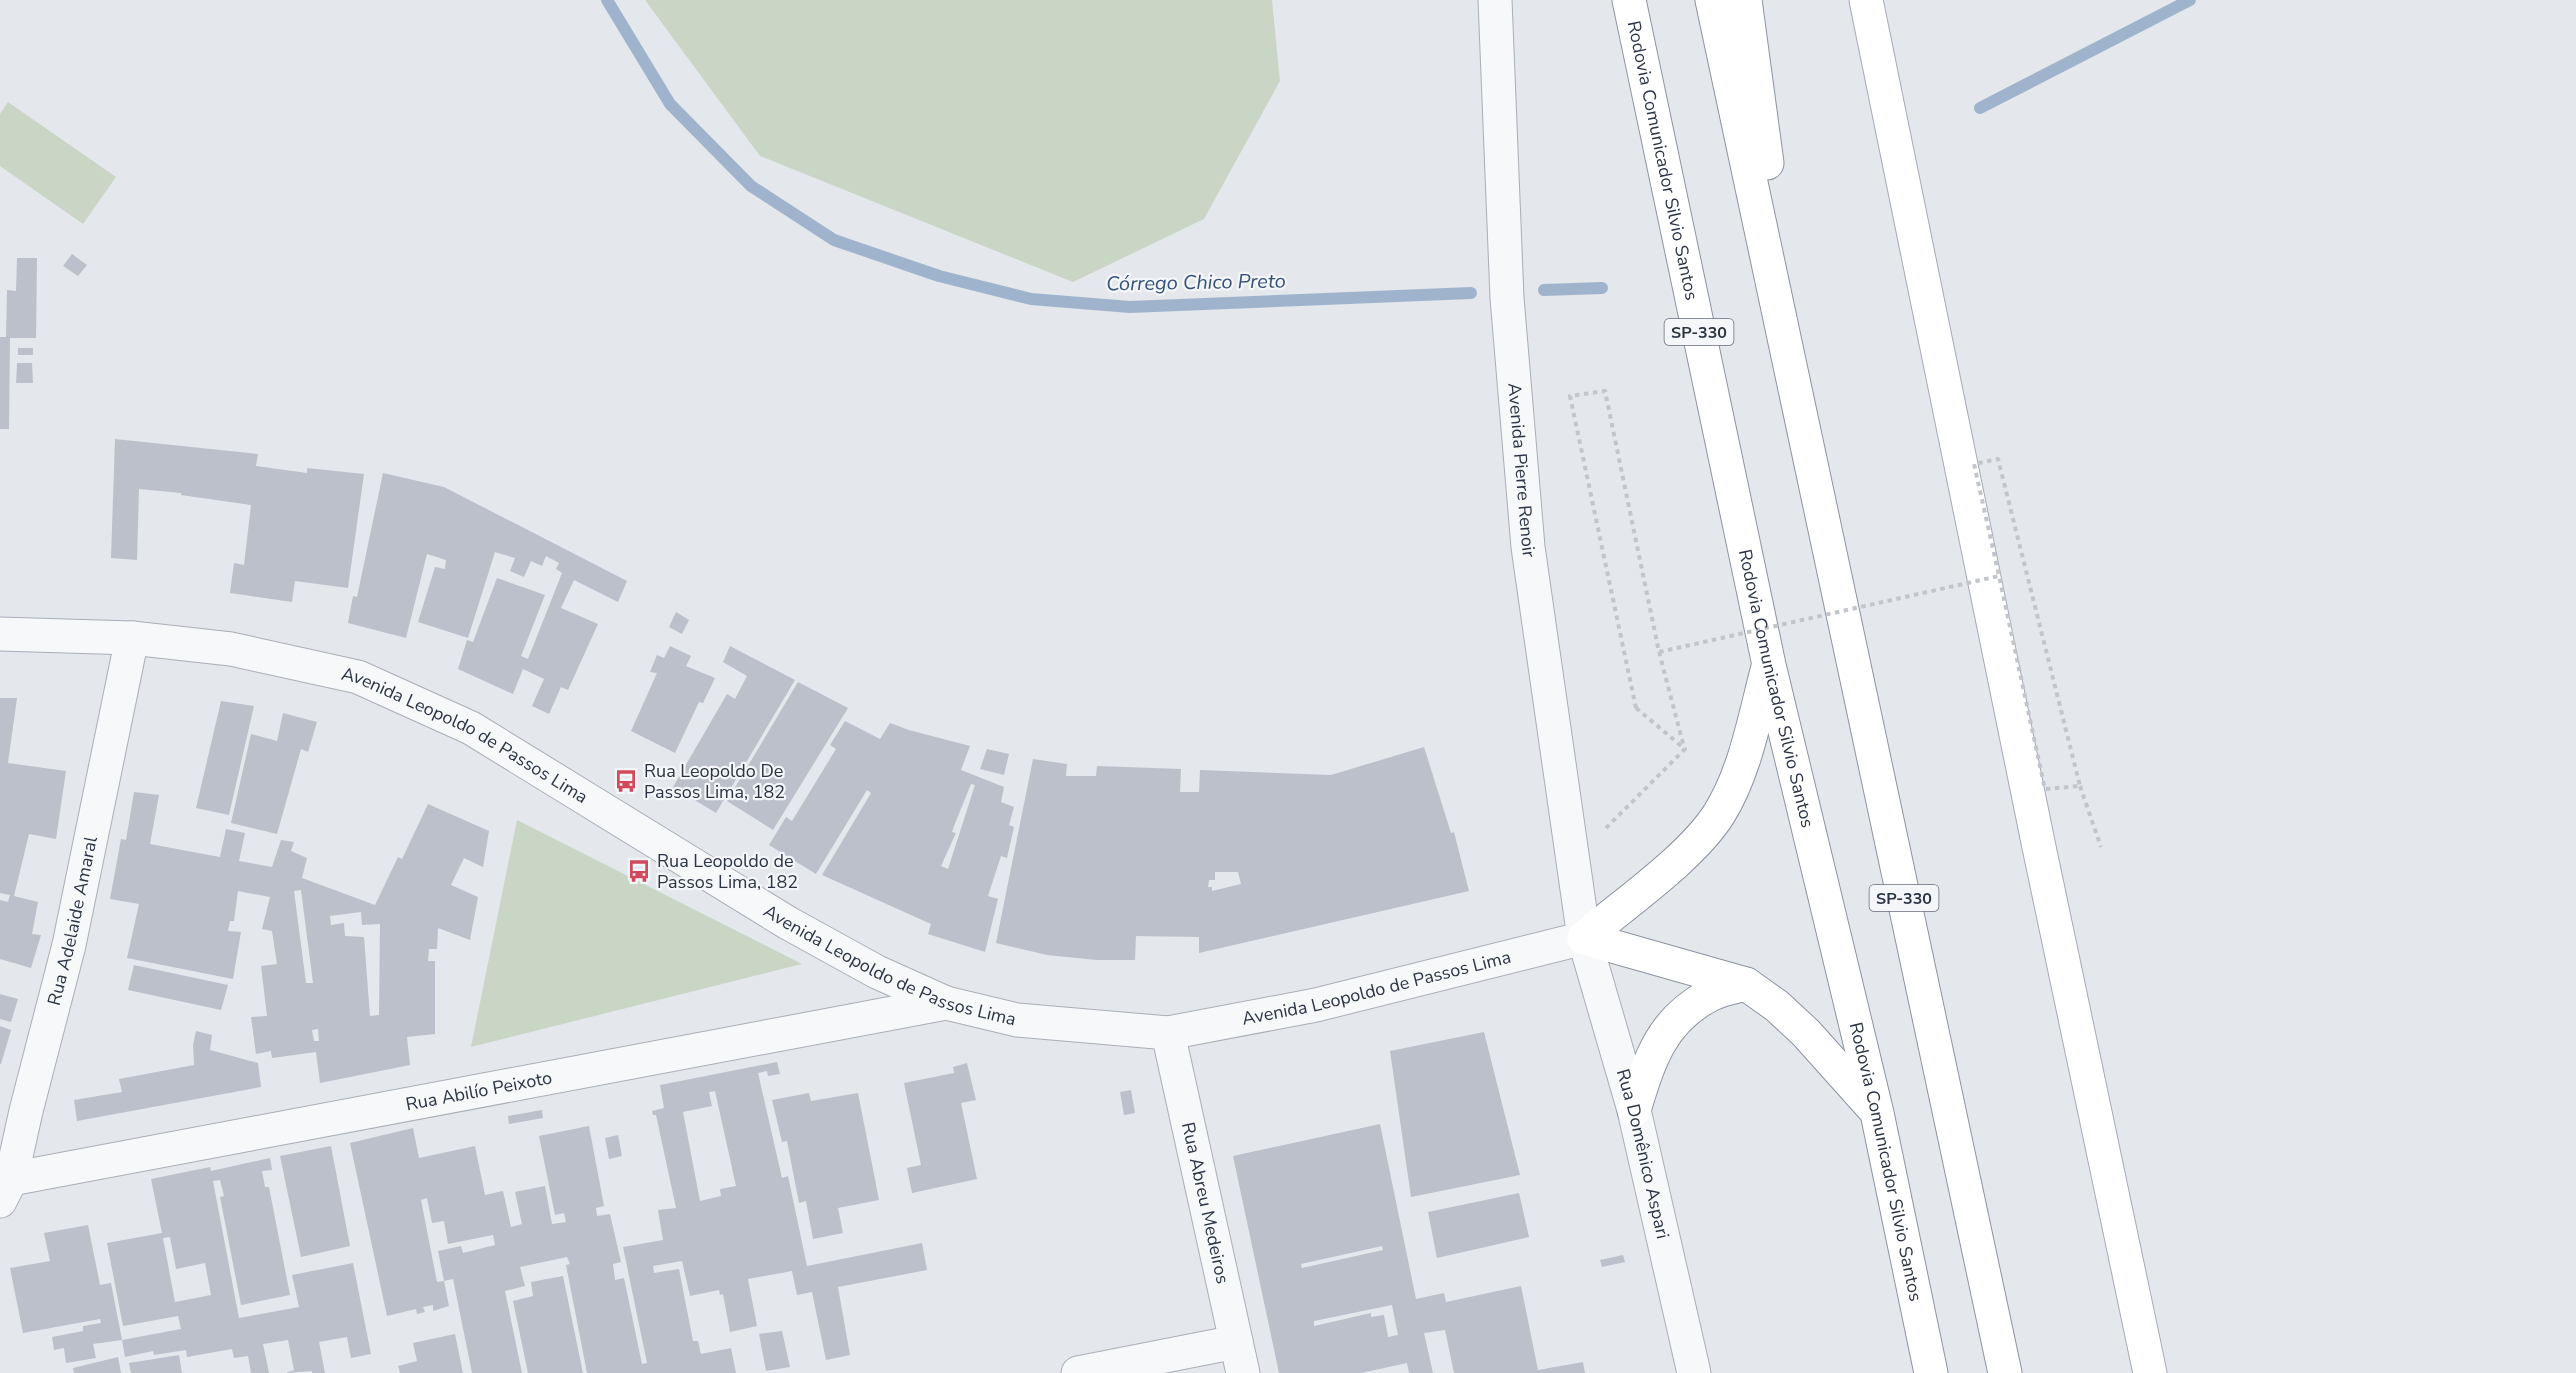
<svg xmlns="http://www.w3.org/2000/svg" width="2576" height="1373" font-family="'Nunito Sans',sans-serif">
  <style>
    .green { fill: #c9d6c5 }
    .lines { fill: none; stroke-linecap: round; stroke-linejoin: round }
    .stream { stroke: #9fb4cc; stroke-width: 12 }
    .building { fill: #bbc0ca; fill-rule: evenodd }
    .minor-casing { stroke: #a9aeb7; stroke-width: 35 }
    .major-casing { stroke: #a3abb8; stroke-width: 35 }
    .highway-casing { stroke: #8b94a3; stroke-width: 35 }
    .path { stroke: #c2c5cb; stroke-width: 4; stroke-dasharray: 4.5 4.5; stroke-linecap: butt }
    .minor { stroke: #f7f8fa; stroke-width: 33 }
    .major { stroke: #fff; stroke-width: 33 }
    .highway { stroke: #fff; stroke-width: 33 }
    .path-bridge { stroke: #c2c5cb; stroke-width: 4; stroke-dasharray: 4.5 4.5; stroke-linecap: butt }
    .labels { text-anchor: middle; stroke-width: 4.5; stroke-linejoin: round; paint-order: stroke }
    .shield { fill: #f4f6f9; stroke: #676e7b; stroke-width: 1.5 }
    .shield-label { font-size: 16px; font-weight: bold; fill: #2b3445 }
    .street-label { font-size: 18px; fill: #2b3445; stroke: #f4f6f9 }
    .poi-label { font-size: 18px; fill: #2b3445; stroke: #f4f6f9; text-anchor: start }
    .water-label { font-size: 20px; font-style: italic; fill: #34527a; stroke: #f4f6f9 }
  </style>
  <rect width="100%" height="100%" fill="#e4e7ec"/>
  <path class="green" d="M645 0H1272L1280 81 1204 219 1073 282 760 156Z
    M8 102 116 177 83 224 0 166V114Z
    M517 820 802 964 471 1047Z"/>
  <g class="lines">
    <path class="stream" d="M607 0 670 104 751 186 834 240 939 276 1031 299 1130 307 1471 293
      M1980 108 2190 0
      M1544 290 1602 288"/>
  </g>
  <path class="building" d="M72 254 87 265 78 276 63 266Z
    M17 258H37L36 338H10L9 429H0V337H6L7 290 16 291Z
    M18 348H33V355H18Z
    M17 363H32L33 383H16Z
    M115 439 258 454 256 466 307 473V468L364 474 348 588 295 581 292 602 230 593 234 563 244 565 251 505 181 495V493L139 489 137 560 111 558Z
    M383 473 444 487 627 581 618 602 574 580 561 608 598 624 568 690 561 687 549 714 532 706 544 679 523 669 513 694 458 669 467 640 473 642 497 578 545 595 521 656 528 659 562 573 556 569 559 563 546 556 542 566 531 561 524 577 510 571 515 558 495 552 468 638 418 622 435 567 445 569 446 560 427 554 406 638 348 623 353 596 357 597Z
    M676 612 689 620 682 634 669 627Z
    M670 646 691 656 686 666 715 678 703 703 699 702 675 753 631 731 657 673 650 672 657 655 664 658Z
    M730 646 795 680 716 813 673 787 727 694 735 699 747 676 723 662Z
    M798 682 848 708 773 830 727 801Z
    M0 698H17L8 763 66 771 56 839 29 834 14 896 38 902 32 934 41 935 31 968 0 959V900L8 902 10 895 0 893Z
    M221 701 254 706 229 815 196 808Z
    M283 713 317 722 308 752 301 749 277 834 231 823 251 734 277 741Z
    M845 721 880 739 890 723 909 730 970 746 961 770 1004 787 1001 802 1014 807 1009 825 1014 827 1007 858 1001 856 988 896 998 899 985 952 928 934 931 924 822 875 871 793 867 790 816 874 769 845 786 817 792 821 836 749 830 745ZM971 784 975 785 948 869 941 866 956 833 952 832 954 826Z
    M1424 747 1451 833 1454 832 1469 891 1199 953V937L1136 936 1135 960H1097L1047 955 996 943 1033 759 1067 764 1066 776H1096L1097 766 1181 769 1180 792H1199L1200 770 1331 775ZM1215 872H1238L1241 884 1212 891V887H1208L1209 880H1215Z
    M987 749 1009 754 1004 775 980 769Z
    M134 792 159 795 150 844 220 857 226 829 245 833 239 861 272 867 281 840 294 842 291 851 307 858 302 878 375 905 398 857 402 859 428 804 489 831 483 867 464 858 451 885 478 897 470 940 438 928 437 949H429L428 961H435V1034L407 1037 410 1065 320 1083 316 1052 272 1058 271 1051 256 1054 251 1017 267 1016 261 966 277 964 272 931 262 929 270 897 238 891 234 921H230L228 931 241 932 233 979 127 958 139 904 110 899 121 839 126 840ZM301 890 313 983H306L294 891ZM361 912 362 925 380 924 379 1015 370 1016 364 937 345 936 344 923 331 925 330 916ZM318 1029 319 1041H314L312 1030Z
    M134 965 228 985 221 1010 128 990Z
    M0 994 18 999 11 1022 0 1019Z
    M0 1026 11 1030 1 1064H0Z
    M196 1031 212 1035 210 1050 258 1063 261 1087 77 1121 74 1100 122 1092 119 1079 194 1065 193 1045Z
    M1484 1032 1520 1175 1411 1197 1390 1051Z
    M777 1062 780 1074 768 1076 767 1071 758 1073 782 1178 788 1176 807 1266 922 1243 927 1270 838 1287 850 1355 826 1360 812 1292 797 1295 792 1271 748 1279 757 1326 730 1332 723 1294 720 1295 719 1290 690 1296 682 1261 653 1266 654 1273 679 1269 693 1341H698L701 1354 731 1348 736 1373H587L566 1265 570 1264 567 1257 520 1267 525 1286 505 1291 522 1373H472L453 1279 444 1281 438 1251 461 1246 463 1253 495 1245 493 1235 448 1244 444 1221 432 1223 427 1198 421 1200 437 1282 444 1281 449 1306 433 1311V1305L423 1307 425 1312 417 1314 416 1309 387 1316 350 1143 413 1128 419 1158 475 1146 485 1195 503 1191 511 1227 522 1224 515 1192 545 1186 552 1224 566 1222 564 1213 555 1215 539 1136 589 1126 604 1206 596 1208 597 1216 610 1214 621 1262 613 1264 615 1280 624 1278 642 1364 647 1363 623 1247 663 1240 658 1210 676 1208 656 1115H653L652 1111 664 1108 660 1085ZM715 1091 736 1186 720 1189 721 1196 700 1201 683 1112 712 1106 709 1092Z
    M967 1063 976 1100 961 1103 977 1179 912 1193 907 1168 921 1165 904 1083 954 1073 953 1067Z
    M1131 1090 1135 1113 1124 1115 1120 1092Z
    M809 1093 811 1101 858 1093 879 1200 838 1208 843 1233 813 1239 806 1201 799 1203 787 1141 782 1142 772 1100Z
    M542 1110 543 1118 509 1124 508 1116Z
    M1380 1124 1416 1299 1444 1293 1446 1302 1521 1286 1538 1370 1583 1362 1585 1373H1454L1445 1330 1424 1333 1433 1373H1409L1407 1363 1361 1373H1279L1233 1156ZM1382 1246 1383 1250 1302 1268 1301 1264ZM1392 1305 1398 1335 1388 1337 1384 1315 1371 1317V1313L1314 1326V1321Z
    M618 1135 622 1156 609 1159 605 1138Z
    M331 1146 350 1246 301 1257 280 1156Z
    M270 1158 272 1170 262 1171 265 1187H269L290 1295 241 1305 220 1197 224 1196 220 1180 213 1181 239 1318 299 1307 292 1275 353 1263 371 1354 351 1358 347 1337 319 1342 325 1373H312V1371L285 1373 294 1370 288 1340 263 1344 269 1373H251L248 1356 234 1358 232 1349 187 1357 186 1350 154 1355 153 1351 125 1357 122 1340 181 1329 178 1316 123 1326 107 1243 162 1233 151 1179 210 1167 211 1171ZM170 1237 176 1269 205 1263 211 1295 175 1302 163 1238Z
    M1519 1193 1529 1237 1437 1258 1428 1212Z
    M88 1225 100 1285 111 1283 122 1340 93 1344 96 1358 66 1363 64 1348 54 1350 52 1337 83 1331V1326L101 1323 100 1319 23 1333 10 1268 50 1261 44 1233Z
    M1623 1255 1625 1262 1602 1267 1600 1260Z
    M563 1276 583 1373H528L513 1301 533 1296 531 1282Z
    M782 1331 790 1367 766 1371 759 1334Z
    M455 1334 463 1373H400L398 1366 417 1361 413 1343Z
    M179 1355 182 1373H131L129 1363Z
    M118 1357 121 1373H74L73 1368Z"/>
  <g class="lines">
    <g class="minor-casing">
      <g id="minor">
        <path id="s1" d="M1495 0 1507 298 1528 547 1584 938 1634 1110 1694 1373"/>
        <path id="s2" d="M0 634 132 638 231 649 358 677 471 728 788 923 877 972 946 1003 1017 1020 1168 1033 1316 1005 1584 938"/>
        <path id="s3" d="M1168 1033 1243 1373"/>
        <path id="s4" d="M11 1179 946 1003"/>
        <path id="s5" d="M0 1201 11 1179 26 1111 69 945 132 638"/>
        <path d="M1078 1373 1236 1342"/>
      </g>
    </g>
    <g class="major-casing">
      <path id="major" d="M1866 0 2039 847 2150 1373"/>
    </g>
    <g class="highway-casing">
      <g id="highway">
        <path id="s6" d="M1629 0 1769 665 1877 1113 1931 1373"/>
        <path d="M1712 0 2005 1373"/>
        <path d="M1745 0 1767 163"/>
        <path d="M1584 938 1746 984 1777 1006 1806 1033 1875 1110"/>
        <path d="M1584 938C1625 903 1691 858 1719 814 1746 771 1755 715 1768 667"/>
        <path d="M1634 1110C1649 1061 1661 1020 1710 995 1721 989 1734 987 1746 984"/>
      </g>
    </g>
    <path class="path" d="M1659 652 1684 747
      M2080 786 2101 847
      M1606 828 1685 749 1636 708"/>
    <use href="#minor" class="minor"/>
    <use href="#major" class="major"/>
    <use href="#highway" class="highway"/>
    <path class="path-bridge" d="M1636 708 1570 396 1605 391 1659 652 1999 576 2045 789 2080 786 1998 459 1974 464 1999 576"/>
  </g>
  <defs>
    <g id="bus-bare" transform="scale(1.8)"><path d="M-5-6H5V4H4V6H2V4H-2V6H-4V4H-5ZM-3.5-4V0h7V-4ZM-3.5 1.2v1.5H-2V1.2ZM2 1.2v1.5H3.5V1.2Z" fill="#d1495b" stroke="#f4f6f9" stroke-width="2.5" paint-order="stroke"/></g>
  </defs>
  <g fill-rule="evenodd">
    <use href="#bus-bare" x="626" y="781"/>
    <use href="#bus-bare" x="639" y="871"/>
  </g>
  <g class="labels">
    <g class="shield">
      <rect x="1664.5" y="319" width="69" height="26" rx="4.5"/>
      <rect x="1869.5" y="885" width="69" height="26" rx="4.5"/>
    </g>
    <g class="shield-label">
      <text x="1699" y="338">SP-330</text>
      <text x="1904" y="904">SP-330</text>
    </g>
    <g class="street-label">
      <text dy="6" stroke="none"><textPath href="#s6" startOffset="164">Rodovia Comunicador Silvio Santos</textPath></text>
      <text dy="6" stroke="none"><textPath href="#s1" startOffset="471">Avenida Pierre Renoir</textPath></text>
      <text dy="6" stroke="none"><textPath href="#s6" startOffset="704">Rodovia Comunicador Silvio Santos</textPath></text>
      <text dy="6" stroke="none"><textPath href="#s2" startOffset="483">Avenida Leopoldo de Passos Lima</textPath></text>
      <text dy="6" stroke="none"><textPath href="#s5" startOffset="290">Rua Adelaide Amaral</textPath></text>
      <text dy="6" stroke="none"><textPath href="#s2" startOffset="969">Avenida Leopoldo de Passos Lima</textPath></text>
      <text dy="6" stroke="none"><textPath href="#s2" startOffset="1473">Avenida Leopoldo de Passos Lima</textPath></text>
      <text dy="6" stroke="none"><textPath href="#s4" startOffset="476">Rua Abilío Peixoto</textPath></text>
      <text dy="6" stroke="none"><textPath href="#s1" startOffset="1167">Rua Domênico Aspari</textPath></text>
      <text dy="6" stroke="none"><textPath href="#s6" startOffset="1190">Rodovia Comunicador Silvio Santos</textPath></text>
      <text dy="6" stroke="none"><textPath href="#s3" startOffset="174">Rua Abreu Medeiros</textPath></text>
    </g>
    <g class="poi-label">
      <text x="644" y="777">Rua Leopoldo De<tspan x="644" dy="21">Passos Lima, 182</tspan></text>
      <text x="657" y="867">Rua Leopoldo de<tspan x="657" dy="21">Passos Lima, 182</tspan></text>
    </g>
    <g class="water-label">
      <text transform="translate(1196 282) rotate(-1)" y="7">Córrego Chico Preto</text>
    </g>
  </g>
</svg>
